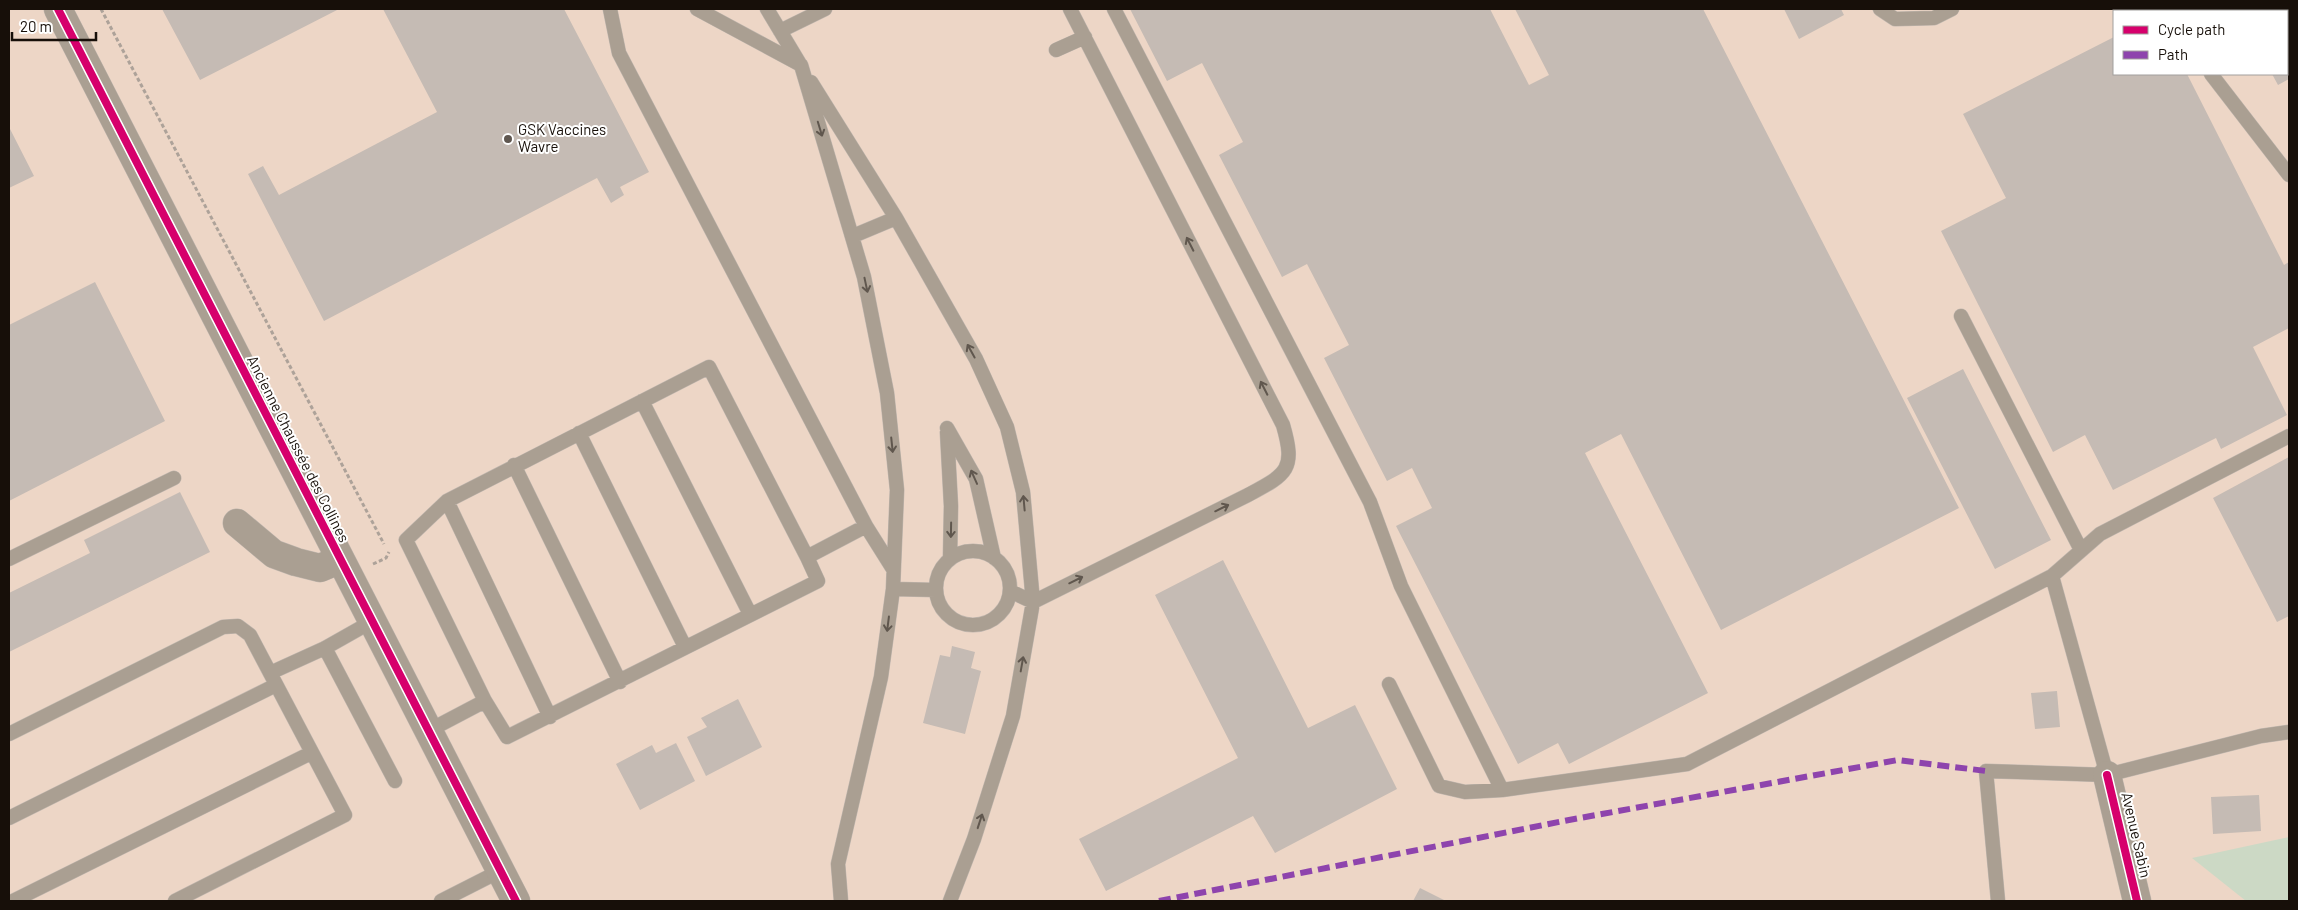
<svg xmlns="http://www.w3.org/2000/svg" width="2298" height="910" font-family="Barlow,sans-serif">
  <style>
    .built { fill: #edd6c6; fill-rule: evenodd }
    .green { fill: #ccd9c5 }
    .building { fill: #c5bbb4 }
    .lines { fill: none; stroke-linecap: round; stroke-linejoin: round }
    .service-casing { stroke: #c2b8b0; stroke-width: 15 }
    .minor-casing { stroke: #c2b8b0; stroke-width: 29 }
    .path { stroke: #ada299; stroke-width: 3; stroke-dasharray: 4 2.5; stroke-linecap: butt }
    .service { stroke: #aa9f92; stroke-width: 14 }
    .minor { stroke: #aa9f92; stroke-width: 28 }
    .quiet { stroke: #8e44ad; stroke-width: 6; stroke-dasharray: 12 6; stroke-linecap: butt }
    .cycleway-casing { stroke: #fff; stroke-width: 11 }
    .cycleway { stroke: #d6006c; stroke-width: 8 }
    .oneway { stroke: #60574e }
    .poi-dot { fill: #605750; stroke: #fff; stroke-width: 2 }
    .labels { text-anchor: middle; stroke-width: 4; stroke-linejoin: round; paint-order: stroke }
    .poi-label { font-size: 15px; fill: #170f09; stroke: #fff; text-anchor: start }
    .street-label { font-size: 15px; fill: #170f09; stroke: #fff }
  </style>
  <rect width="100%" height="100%" fill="#e9dcd3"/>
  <path class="built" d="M9 9H2289V901H9ZM2114 11H2287V74H2114Z"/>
  <path class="green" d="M2289 837V901H2246L2192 858Z"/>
  <path class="building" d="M162 9H339L200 80Z
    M383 9H564L649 172 620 187 624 195 611 203 597 178 324 321 248 174 263 166 279 195 437 112Z
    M1130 9H1490L1529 85 1549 75 1515 9H1703L1959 508 1721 630 1621 434 1585 453 1708 693 1569 764 1558 743 1518 764 1396 526 1432 508 1412 468 1387 481 1324 358 1349 345 1307 264 1282 277 1219 155 1243 142 1202 63 1167 81Z
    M1784 9H1841L1844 15 1799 39Z
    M2239 9H2289V79L2278 85 2272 74H2287V11H2240Z
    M2114 37V74H2187L2284 265 2289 262V328L2253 347 2287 415 2221 449 2216 438 2113 490 2085 435 2053 452 1941 231 2006 198 1963 114Z
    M9 127 34 176 9 188Z
    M95 282 165 421 9 501V325Z
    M1963 369 2051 540 1995 569 1907 398Z
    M2289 457V616L2277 622 2213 498Z
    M180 492 210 552 9 652V593L90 553 84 540Z
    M1223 560 1308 728 1355 705 1397 789 1275 853 1253 816 1106 891 1079 839 1238 758 1155 595Z
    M952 646 975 652 971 668 981 671 965 734 923 723 940 655 950 657Z
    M2057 691 2060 727 2035 729 2031 693Z
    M738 699 762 747 706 776 687 737 707 727 701 718Z
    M676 743 695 781 640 810 616 764 652 745 656 753Z
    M2259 795 2261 831 2213 834 2211 797Z
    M1420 888 1446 901H1413Z"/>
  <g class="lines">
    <g class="service-casing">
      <path id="service" d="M610 9 619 53 866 526 893 569
        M697 9 801 65 864 277 887 393 897 490 893 589 881 677 838 864 841 901
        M767 9 800 64
        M1114 9 1370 502 1401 586 1502 790
        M1880 9 1895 19 1934 18 1952 9
        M2178 9 2179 11
        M780 31 825 9
        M1056 50 1085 37
        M2211 74 2289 175
        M811 82 896 218 976 359 1007 427 1023 492 1033 602 1013 716 974 839 950 901
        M853 236 896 218
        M1961 316 2081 550
        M642 401 750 614
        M947 428 976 479 994 558
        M947 432 951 506 950 559
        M579 433 685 647
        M514 465 620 682
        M447 501 550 717
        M936 588a37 37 0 1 1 74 0a37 37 0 1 1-74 0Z
        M9 559 174 478
        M2052 576 2107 775
        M893 589 936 590
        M1010 591 1033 602 1248 495C1287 474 1296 470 1283 425L1070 9
        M325 648 395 781
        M270 673 325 648 371 622
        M1389 684 1439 786 1465 792 1502 790 1687 764 2052 576 2100 534 2289 436
        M485 701 507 737 818 581 807 557
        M428 731 485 701 406 540 447 501 709 367 807 557 866 526
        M9 734 223 627 238 626 250 635 345 815 175 901
        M9 818 276 685
        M13 901 311 753
        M441 901 500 871
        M1998 901 1986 771 2107 775 2261 736 2289 732"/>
    </g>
    <g class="minor-casing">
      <path id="minor" d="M58 9 516 901
        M237 523 274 554 296 562 320 568 339 560
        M2107 775 2137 901"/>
    </g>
    <path class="path" d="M101 9 384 544
      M373 564 386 558 389 552"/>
    <use href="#service" class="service"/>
    <use href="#minor" class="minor"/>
    <path class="quiet" d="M1159 901 1569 820 1898 760 1986 771"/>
    <g class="cycleway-casing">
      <path id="cycleway" d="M58 9 516 901
        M2107 775 2137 901"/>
    </g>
    <use href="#cycleway" class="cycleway"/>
  </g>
  <defs><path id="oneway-shaft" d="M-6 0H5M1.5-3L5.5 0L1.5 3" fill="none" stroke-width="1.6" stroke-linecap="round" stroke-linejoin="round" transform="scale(1.25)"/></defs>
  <g class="oneway">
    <use href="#oneway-shaft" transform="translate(820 129) rotate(73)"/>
    <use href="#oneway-shaft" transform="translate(1190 244) rotate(-117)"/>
    <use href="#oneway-shaft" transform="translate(866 285) rotate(78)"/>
    <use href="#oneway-shaft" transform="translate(971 351) rotate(-119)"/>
    <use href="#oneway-shaft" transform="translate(1264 388) rotate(-117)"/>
    <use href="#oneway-shaft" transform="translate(892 445) rotate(84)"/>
    <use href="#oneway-shaft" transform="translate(974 477) rotate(-114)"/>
    <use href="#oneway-shaft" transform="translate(1024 503) rotate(-95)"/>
    <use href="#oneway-shaft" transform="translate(1222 508) rotate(-26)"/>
    <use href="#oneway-shaft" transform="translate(951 530) rotate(91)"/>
    <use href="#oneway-shaft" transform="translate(1076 580) rotate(-26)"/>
    <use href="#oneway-shaft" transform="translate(888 624) rotate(97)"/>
    <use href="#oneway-shaft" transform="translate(1022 664) rotate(-80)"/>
    <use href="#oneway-shaft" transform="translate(980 821) rotate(-72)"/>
  </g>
  <circle class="poi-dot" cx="508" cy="139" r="5"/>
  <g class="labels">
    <g class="poi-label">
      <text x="518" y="135">GSK Vaccines<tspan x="518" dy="17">Wavre</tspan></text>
    </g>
    <g class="street-label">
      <text transform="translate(298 449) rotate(63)" y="5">Ancienne Chaussée des Collines</text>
      <text transform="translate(2136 835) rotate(77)" y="5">Avenue Sabin</text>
    </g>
  </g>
  <rect width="2298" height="910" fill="none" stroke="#170f09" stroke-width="20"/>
  <rect x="2113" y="10" width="175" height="65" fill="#ffffff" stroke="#a29f9d"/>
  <rect x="2123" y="26" width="25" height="8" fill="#d6006c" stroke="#a29f9d"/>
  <text x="2158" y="35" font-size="15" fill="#170f09">Cycle path</text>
  <rect x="2123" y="51" width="25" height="8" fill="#8e44ad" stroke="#a29f9d"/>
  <text x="2158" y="60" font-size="15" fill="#170f09">Path</text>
  <path d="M12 32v8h84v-8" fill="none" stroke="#170f09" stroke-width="2.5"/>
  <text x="20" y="32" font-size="15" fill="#170f09" stroke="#ffffff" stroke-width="4" paint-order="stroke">20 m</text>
</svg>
